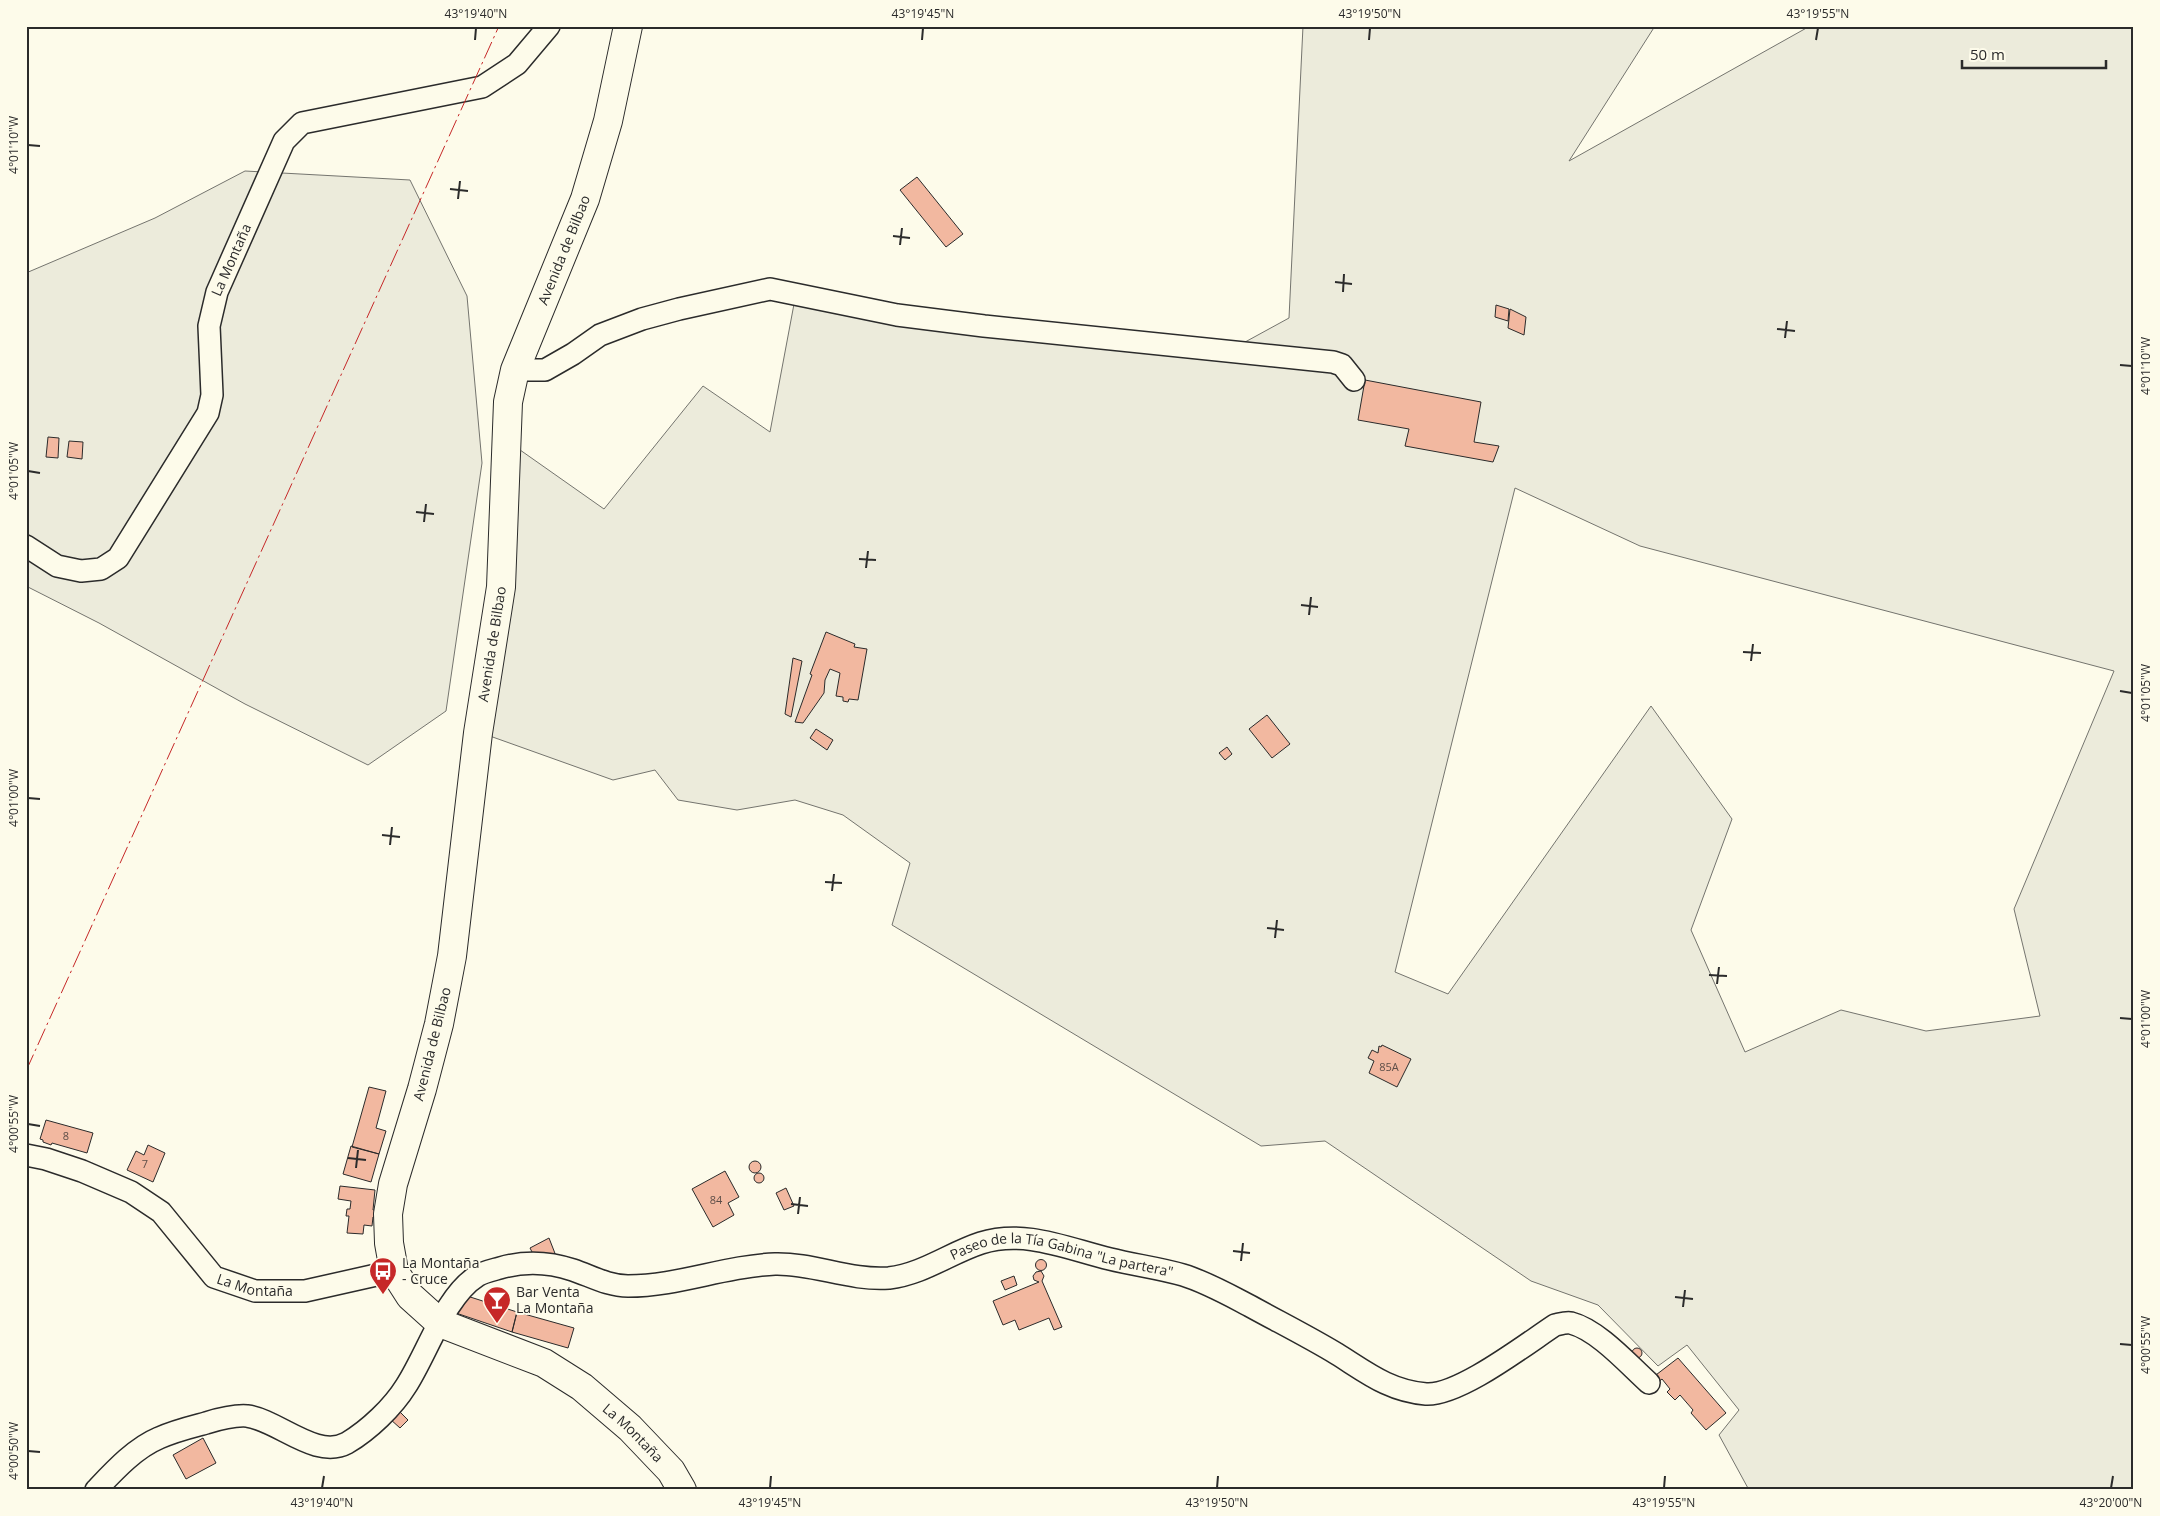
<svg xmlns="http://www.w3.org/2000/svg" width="2160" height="1516" font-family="'Open Sans',sans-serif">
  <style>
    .green { fill: #ecebdb; stroke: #74746e; fill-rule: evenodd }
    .building { fill: #f2b8a0; stroke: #2b2b2b }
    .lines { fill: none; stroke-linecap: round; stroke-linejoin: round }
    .minor-casing { stroke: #2b2b2b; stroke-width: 24 }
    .highway-casing { stroke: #2b2b2b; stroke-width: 30 }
    .minor { stroke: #fdfbea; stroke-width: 21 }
    .highway { stroke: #fdfbea; stroke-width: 28 }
    .power { stroke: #c62828; stroke-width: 1; stroke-dasharray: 18 4 2.5 4; stroke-linecap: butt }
    .ticks { fill: none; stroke: #2b2b2b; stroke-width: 2 }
    .labels { text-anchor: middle; stroke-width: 4; stroke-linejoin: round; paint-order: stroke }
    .number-label { font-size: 11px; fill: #5d4e48 }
    .street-label { font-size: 14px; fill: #2b2b2b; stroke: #fdfbea }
    .poi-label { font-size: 14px; fill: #2b2b2b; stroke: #fdfbea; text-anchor: start }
    .neatline { fill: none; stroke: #2b2b2b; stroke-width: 2 }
    .ticks-label { font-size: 12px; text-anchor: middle; fill: #2b2b2b }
  </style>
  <rect width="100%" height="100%" fill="#fdfbea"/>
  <path class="green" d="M1303 26H1655L1569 161 1810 26H2134V1490H1749L1719 1435 1739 1410 1687 1345 1658 1366 1598 1305 1531 1281 1325 1141 1261 1146 892 925 910 863 843 815 795 800 737 810 678 800 655 770 613 780 487 735 513 445 604 509 703 386 770 432 794 304 1225 353 1289 318ZM1515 488 1640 546 2114 671 2014 909 2040 1016 1926 1031 1841 1010 1745 1052 1691 930 1732 819 1651 706 1448 994 1395 972Z
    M245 171 410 180 467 296 482 463 446 711 368 765 245 704 99 623 26 586V273L155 218Z"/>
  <path class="building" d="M917 177 963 234 946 247 900 190Z
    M1496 305 1509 309 1508 321 1495 317Z
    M1510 309 1526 317 1524 335 1508 328Z
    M1365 380 1481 402 1474 442 1499 446 1493 462 1405 446 1409 429 1358 420Z
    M48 437 59 438 58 458 46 457Z
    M69 441 83 442 82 459 67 457Z
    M826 632 855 644 854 647 867 649 858 700 849 699 848 702 843 701V697L836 696 840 673 830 669 825 680 824 693 803 723 795 722 812 675 810 674Z
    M793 658 802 661 791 717 785 714Z
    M1267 715 1290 744 1272 758 1249 729Z
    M816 729 833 740 827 750 810 738Z
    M1227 747 1232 754 1225 760 1219 753Z
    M1382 1045 1411 1059 1397 1087 1369 1073 1374 1061 1368 1058 1372 1050 1378 1053 1379 1046 1381 1047Z
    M369 1087 386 1091 376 1128 386 1131 379 1154 352 1147Z
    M46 1120 93 1133 87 1153 52 1143 51 1145 43 1142V1140L40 1139Z
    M148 1145 165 1153 153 1182 127 1170 136 1151 144 1155Z
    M351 1146 379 1154 371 1182 343 1174Z
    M749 1167a6 6 0 1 1 12 0a6 6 0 1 1-12 0Z
    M725 1171 739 1197 728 1203 734 1215 713 1227 692 1189Z
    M754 1178a5 5 0 1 1 10 0a5 5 0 1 1-10 0Z
    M340 1186 375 1190 373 1210H376L375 1217H373L372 1226 364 1225 363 1234 347 1233 349 1216H346L347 1209H350L351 1201 338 1199Z
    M786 1188 794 1206 784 1210 776 1193Z
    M549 1238 556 1256H534L530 1248Z
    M1035.5 1265a5.5 5.5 0 1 1 11 0a5.5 5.5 0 1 1-11 0Z
    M1041 1271 1044 1276 1042 1281 1062 1327 1054 1330 1049 1318 1019 1330 1015 1320 1003 1325 993 1301 1039 1282 1034 1280 1033 1276 1036 1272Z
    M1014 1276 1017 1285 1005 1290 1001 1281Z
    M464 1295 517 1312 512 1332 456 1313Z
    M517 1312 574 1328 568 1348 512 1332Z
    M1632 1353a5 5 0 1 1 10 0a5 5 0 1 1-10 0Z
    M1678 1358 1726 1413 1706 1430 1691 1413 1693 1410 1680 1395 1675 1400 1667 1392 1670 1389 1662 1379 1657 1383 1652 1378Z
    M398 1410 408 1420 400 1428 390 1419Z
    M203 1438 216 1463 186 1479 173 1455Z"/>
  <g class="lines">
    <g class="minor-casing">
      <g id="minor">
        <path d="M515 370H545L573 354 600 335 642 319 679 309 770 289 897 315 984 326 1333 362 1342 365 1354 380"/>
        <path id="s1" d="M26 546 57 566 81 571 101 569 118 558 208 413 212 395 209 326 217 292 284 141 302 123 482 87 517 64 549 26"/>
        <path id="s2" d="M26 1155 46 1159 82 1171 131 1192 161 1212 214 1277 255 1291H305L394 1271"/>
        <path id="s3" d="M96 1490C114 1471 135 1448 159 1438 174 1431 191 1427 206 1423 219 1419 234 1415 247 1416 278 1420 316 1460 347 1443 369 1430 393 1407 406 1386 427 1354 445 1296 477 1276 483 1272 493 1270 500 1268 524 1261 549 1262 573 1270 591 1276 608 1286 628 1286 678 1286 725 1266 775 1264 813 1263 850 1281 889 1278 923 1274 950 1253 981 1243 1025 1229 1068 1249 1110 1259 1134 1265 1159 1268 1183 1275 1206 1282 1229 1295 1250 1306 1279 1322 1309 1337 1337 1354 1366 1372 1389 1391 1426 1394 1459 1396 1526 1344 1555 1325 1560 1324 1566 1322 1571 1323 1598 1330 1628 1364 1649 1383"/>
      </g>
    </g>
    <g class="highway-casing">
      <g id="highway">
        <path id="s4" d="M628 26 608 121 585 199 515 370 508 402 501 587 478 733 452 956 439 1024 422 1089 393 1184 388 1214 389 1243 394 1271 410 1296 440 1323 544 1363 582 1387 630 1428 671 1471 682 1490"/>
      </g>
    </g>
    <use href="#minor" class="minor"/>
    <use href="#highway" class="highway"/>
    <path class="power" d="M26 1071 499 26"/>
  </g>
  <path class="ticks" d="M475 40 476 28M922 40 923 28M1369 40 1370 28M1816 40 1818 28M28 145 40 146M450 189 468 191M458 199 460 181M893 236 910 238M900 245 902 228M1335 282 1352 284M1343 292 1344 274M1777 329 1795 331M1785 338 1787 321M2120 365 2132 366M28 471 40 473M416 512 434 514M424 522 426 504M859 559 876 560M866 568 868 551M1301 605 1318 607M1309 615 1311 597M1743 652 1761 653M1751 661 1753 644M2120 691 2132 693M28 798 40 799M382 835 400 837M390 845 392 827M825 882 842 883M832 891 834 874M1267 928 1284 930M1275 938 1277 920M1709 975 1727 976M1717 984 1719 967M2120 1018 2132 1019M28 1124 40 1126M348 1158 366 1160M356 1168 358 1150M791 1204 808 1206M798 1214 800 1197M1233 1251 1250 1253M1241 1261 1243 1243M1675 1297 1693 1299M1683 1307 1685 1290M2120 1344 2132 1345M28 1451 40 1452M322 1488 324 1476M770 1488 771 1476M1217 1488 1218 1476M1664 1488 1665 1476M2111 1488 2113 1476"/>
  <defs>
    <g id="bus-pin" transform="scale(1.4375)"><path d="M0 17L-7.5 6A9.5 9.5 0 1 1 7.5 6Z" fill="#c62828" stroke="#fdfbea"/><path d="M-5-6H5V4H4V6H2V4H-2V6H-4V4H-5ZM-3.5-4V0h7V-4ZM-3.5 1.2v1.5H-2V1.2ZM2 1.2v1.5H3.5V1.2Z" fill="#fff"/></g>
    <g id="bar-pin" transform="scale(1.4375)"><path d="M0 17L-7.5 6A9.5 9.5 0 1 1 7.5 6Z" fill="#c62828" stroke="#fdfbea"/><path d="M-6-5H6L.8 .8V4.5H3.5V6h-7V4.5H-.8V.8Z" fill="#fff"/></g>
  </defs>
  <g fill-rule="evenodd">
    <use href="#bus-pin" x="383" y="1271"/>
    <use href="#bar-pin" x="497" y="1300"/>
  </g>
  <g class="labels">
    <g class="number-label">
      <text x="1389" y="1071">85A</text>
      <text x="66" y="1140">8</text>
      <text x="145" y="1168">7</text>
      <text x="716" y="1204">84</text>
    </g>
    <g class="street-label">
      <text transform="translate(564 250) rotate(-68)" y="5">Avenida de Bilbao</text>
      <text dy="5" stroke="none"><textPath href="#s1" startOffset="430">La Montaña</textPath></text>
      <text transform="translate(492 644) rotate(-81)" y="5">Avenida de Bilbao</text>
      <text transform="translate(432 1044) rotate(-76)" y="5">Avenida de Bilbao</text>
      <text dy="5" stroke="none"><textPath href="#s3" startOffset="1096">Paseo de la Tía Gabina "La partera"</textPath></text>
      <text dy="5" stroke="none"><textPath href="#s2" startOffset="274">La Montaña</textPath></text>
      <text dy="5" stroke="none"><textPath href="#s4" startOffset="1572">La Montaña</textPath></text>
    </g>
    <g class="poi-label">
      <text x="402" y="1268">La Montaña<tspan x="402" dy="16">- Cruce</tspan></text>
      <text x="516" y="1297">Bar Venta<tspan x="516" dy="16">La Montaña</tspan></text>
    </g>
  </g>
  <rect width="2160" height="1516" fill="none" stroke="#fdfbea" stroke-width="55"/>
  <path d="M1962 60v8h144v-8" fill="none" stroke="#2b2b2b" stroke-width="2.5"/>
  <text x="1970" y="60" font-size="15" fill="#2b2b2b" stroke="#fdfbea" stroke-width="4" paint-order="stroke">50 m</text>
  <rect x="28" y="28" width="2104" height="1460" class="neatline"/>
  <g class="ticks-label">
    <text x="476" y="18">43°19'40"N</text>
    <text x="923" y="18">43°19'45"N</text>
    <text x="1370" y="18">43°19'50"N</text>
    <text x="1818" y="18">43°19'55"N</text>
    <text transform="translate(14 145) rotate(-90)" y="4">4°01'10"W</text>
    <text transform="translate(2146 366) rotate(-90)" y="4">4°01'10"W</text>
    <text transform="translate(14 471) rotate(-90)" y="4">4°01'05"W</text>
    <text transform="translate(2146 693) rotate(-90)" y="4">4°01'05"W</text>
    <text transform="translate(14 798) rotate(-90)" y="4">4°01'00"W</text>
    <text transform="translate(2146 1019) rotate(-90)" y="4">4°01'00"W</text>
    <text transform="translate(14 1124) rotate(-90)" y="4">4°00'55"W</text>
    <text transform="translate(2146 1345) rotate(-90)" y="4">4°00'55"W</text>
    <text transform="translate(14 1451) rotate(-90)" y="4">4°00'50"W</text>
    <text x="322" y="1507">43°19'40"N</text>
    <text x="770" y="1507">43°19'45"N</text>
    <text x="1217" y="1507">43°19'50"N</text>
    <text x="1664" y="1507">43°19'55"N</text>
    <text x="2111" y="1507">43°20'00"N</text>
  </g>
</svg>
